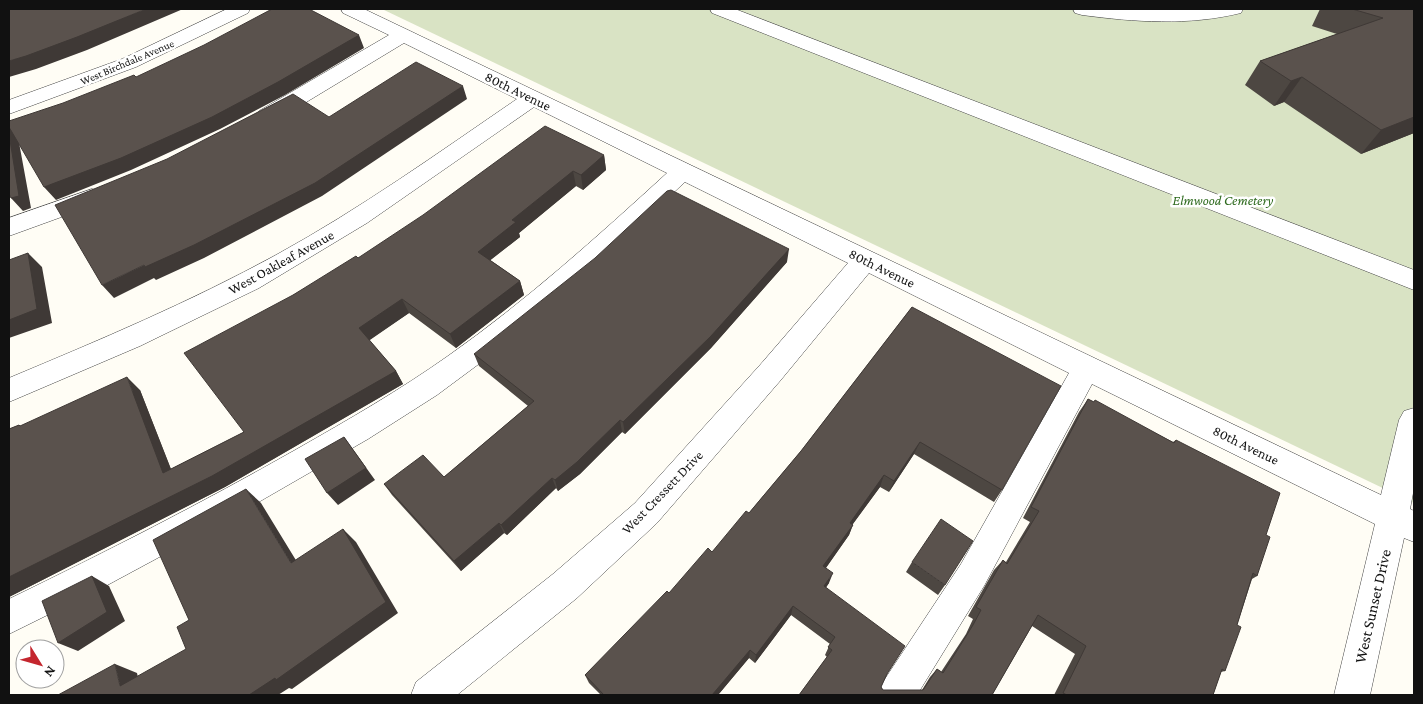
<svg xmlns="http://www.w3.org/2000/svg" width="1423" height="704" font-family="'Crimson Pro',serif">
  <style>
    .cemetery { fill: #d9e3c4 }
    .lines { fill: none; stroke-linecap: round; stroke-linejoin: round }
    .minor-casing { stroke: #444; stroke-width: 1 }
    .minor { fill: #fff; fill-rule: evenodd }
    .wall { fill: #4d4742 }
    .shaded-wall { fill: #3f3936 }
    .building { fill: #5a524d; stroke: #3f3936 }
    .labels { text-anchor: middle; stroke-width: 5; stroke-linejoin: round; paint-order: stroke }
    .far-street-label { font-size: 11px; fill: #111; stroke: #fff }
    .street-label { font-size: 14px; fill: #111; stroke: #fff }
    .park-label { font-size: 14px; font-style: italic; fill: #2f6b1f; stroke: #fff }
    .near-street-label { font-size: 16px; fill: #111; stroke: #fff }
  </style>
  <rect width="100%" height="100%" fill="#fffdf5"/>
  <path class="cemetery" d="M382 9H1414V503Z"/>
  <g class="lines">
    <g class="minor-casing">
      <path id="minor" d="M227 9H250L248 13 136 67 9 114V100L122 59Z
        M341 9H364L1381 495 1399 420 1404 411 1414 408V488L1410 509 1414 511V542L1404 538 1370 695H1334L1375 524 1092 384 984 586 917 695H878L883 682 961 564 1069 373 869 273 780 381 657 523 577 598 457 695H411L416 682 553 574 635 503 760 365 848 263 685 182 556 301 499 349 437 395 368 439 217 526 100 589 9 634V599C106 552 202 503 297 449 348 420 400 390 448 356 526 301 597 237 667 173L534 107 367 223 259 288 140 346 9 402V378C100 340 190 302 276 255 360 209 438 153 517 99L404 43 275 121 267 123 259 121 256 116 259 111 389 35 343 13Z
        M710 9H735L1414 270V290L712 13Z
        M1073 9H1243L1241 13C1188 26 1135 22 1082 15L1075 13Z
        M92 189 100 191 104 197 100 203 9 236V218Z"/>
    </g>
    <use href="#minor" class="minor"/>
  </g>
  <path class="wall" d="M1320 9H1414V133L1361 154 1284 102 1274 106 1245 85 1260 61 1337 34 1312 26Z
    M604 155 606 170 583 190 576 186 519 233 520 237 490 260 520 281 524 295 456 348 409 313 369 340 396 371 403 384 225 487 9 597V429L19 425 21 426 140 390 171 469 244 432 293 295 358 258Z
    M787 262 711 348 625 434 622 432 580 474 558 491 556 488 507 535 504 533 461 571 392 495 384 484 444 477 528 406 479 366 474 354Z
    M912 307 1002 490 994 502 914 454 889 492 880 487 853 524 849 535 826 568 829 583 826 587 887 674 881 687 883 690H922L930 677 937 669 941 672 966 634 973 619 968 616 994 570 1003 560 1006 562 1030 522 1023 518 1079 412 1088 399 1173 442 1176 440 1266 535 1257 576 1252 579 1237 625 1225 671 1221 672 1213 695H1054L1075 654 1032 626 992 695H799L827 657 825 655 830 644 791 615 755 663 749 658 718 695H601L589 683 585 675 669 593 712 552 749 513 801 451Z
    M912 562 945 585 938 595 906 572Z"/>
  <path class="shaded-wall" d="M146 9H183L87 50 36 69 9 77V61Z
    M359 35 364 48 285 95 220 129 131 170 56 200 44 187Z
    M1302 77 1284 102 1274 106 1291 81Z
    M463 86 467 99 322 196 204 258 156 280 154 278 114 298 102 285 144 265Z
    M1414 117V133L1361 154 1381 130Z
    M9 127 18 137 31 208 23 211 11 198Z
    M604 155 606 170 583 190 581 175Z
    M573 171 576 186 519 233 520 237 483 266 478 252 512 220Z
    M789 249 787 262 711 348 625 434 623 422Z
    M28 253 42 267 52 323 9 338V320Z
    M520 281 524 295 456 348 450 334Z
    M402 299 409 313 367 342 359 328Z
    M396 371 403 384 225 487 9 597V577Z
    M127 377 140 390 177 485 163 473Z
    M620 420 622 432 580 474 558 491 555 480Z
    M344 437 375 480 338 505 327 493Z
    M920 442 914 454 889 492 894 481Z
    M884 475 880 487 846 533 850 523Z
    M552 478 556 488 507 535 501 525Z
    M246 489 261 503 305 575 291 563Z
    M499 523 504 533 461 571 454 561Z
    M853 525 849 535 820 576 823 566Z
    M343 529 356 542 398 613 292 689 289 688 278 695H249Z
    M833 573 829 583 821 595 824 586Z
    M92 576 109 586 125 621 78 651 58 643Z
    M793 606 791 615 755 663 756 655Z
    M750 650 749 658 718 695H712Z
    M115 664 137 673 142 695 120 686Z"/>
  <path class="building" d="M9 9H146L77 37 26 56 9 61Z
    M272 9H309L359 35 278 82 212 117 121 158 44 187 9 127V121L63 103 134 75 136 77 204 45Z
    M1352 9H1414V117L1381 130 1302 77 1291 81 1260 61 1383 18Z
    M416 62 463 86 315 183 194 245 145 267 144 265 102 285 55 205 167 159 293 94 329 117Z
    M545 126 604 155 581 175 573 171 512 220 516 222 478 252 520 281 450 334 402 299 359 328 396 371 212 476 9 577V429L19 425 20 426 127 377 163 473 244 432 184 353 293 295 356 256 358 258 423 215Z
    M9 134 19 196 11 198 9 194Z
    M671 190 789 249 711 336 623 422 620 420 577 462 555 480 552 478 501 525 499 523 454 561 384 484 423 455 444 477 534 401 474 354 595 258 667 191Z
    M28 253 37 309 9 320V260Z
    M912 307 1061 386 1002 490 920 442 894 481 884 475 850 523 853 525 823 566 833 573 824 586 905 646 887 674 881 687 883 690H923L937 669 943 673 973 625 981 610 976 607 1003 560 1007 564 1039 511 1031 507 1088 399 1094 402 1095 400 1174 443 1176 440 1280 493 1266 535 1270 537 1257 576 1253 573 1237 625 1241 627 1225 671 1222 669 1213 695H1067L1063 693 1086 646 1038 615 992 695H799L832 650 828 647 835 637 793 606 756 655 750 650 712 695H604L585 675 667 591 669 593 708 548 712 552 746 511 749 513 801 451Z
    M344 437 366 468 327 493 305 459Z
    M246 489 291 563 343 529 386 602 276 680 275 678 249 695H58L115 664 120 686 186 649 177 627 189 620 153 540Z
    M941 519 973 541 945 585 912 562Z
    M92 576 107 612 58 643 42 601Z"/>
  <g class="labels">
    <g class="far-street-label">
      <text transform="translate(127 62) rotate(-23)" y="4">West Birchdale Avenue</text>
    </g>
    <g class="street-label">
      <text transform="translate(518 91) rotate(26)" y="5">80th Avenue</text>
      <text transform="translate(281 262) rotate(-29)" y="5">West Oakleaf Avenue</text>
      <text transform="translate(882 268) rotate(26)" y="5">80th Avenue</text>
      <text transform="translate(1246 445) rotate(26)" y="5">80th Avenue</text>
      <text transform="translate(662 492) rotate(-46)" y="5">West Cressett Drive</text>
    </g>
    <g class="park-label">
      <text x="1223" y="205">Elmwood Cemetery</text>
    </g>
    <g class="near-street-label">
      <text transform="translate(1372 606) rotate(-77)" y="6">West Sunset Drive</text>
    </g>
  </g>
  <rect width="1423" height="704" fill="none" stroke="#111111" stroke-width="20"/>
  <g transform="translate(40 664) rotate(127)"><circle r="24" fill="#ffffff" stroke="#a0a0a0"/>
  <path d="M0-4L9 19L0 12L-9 19Z" fill="#c4262e"/>
  <text y="-8" font-size="14" font-weight="bold" text-anchor="middle" fill="#111111">N</text>
  </g>
</svg>
